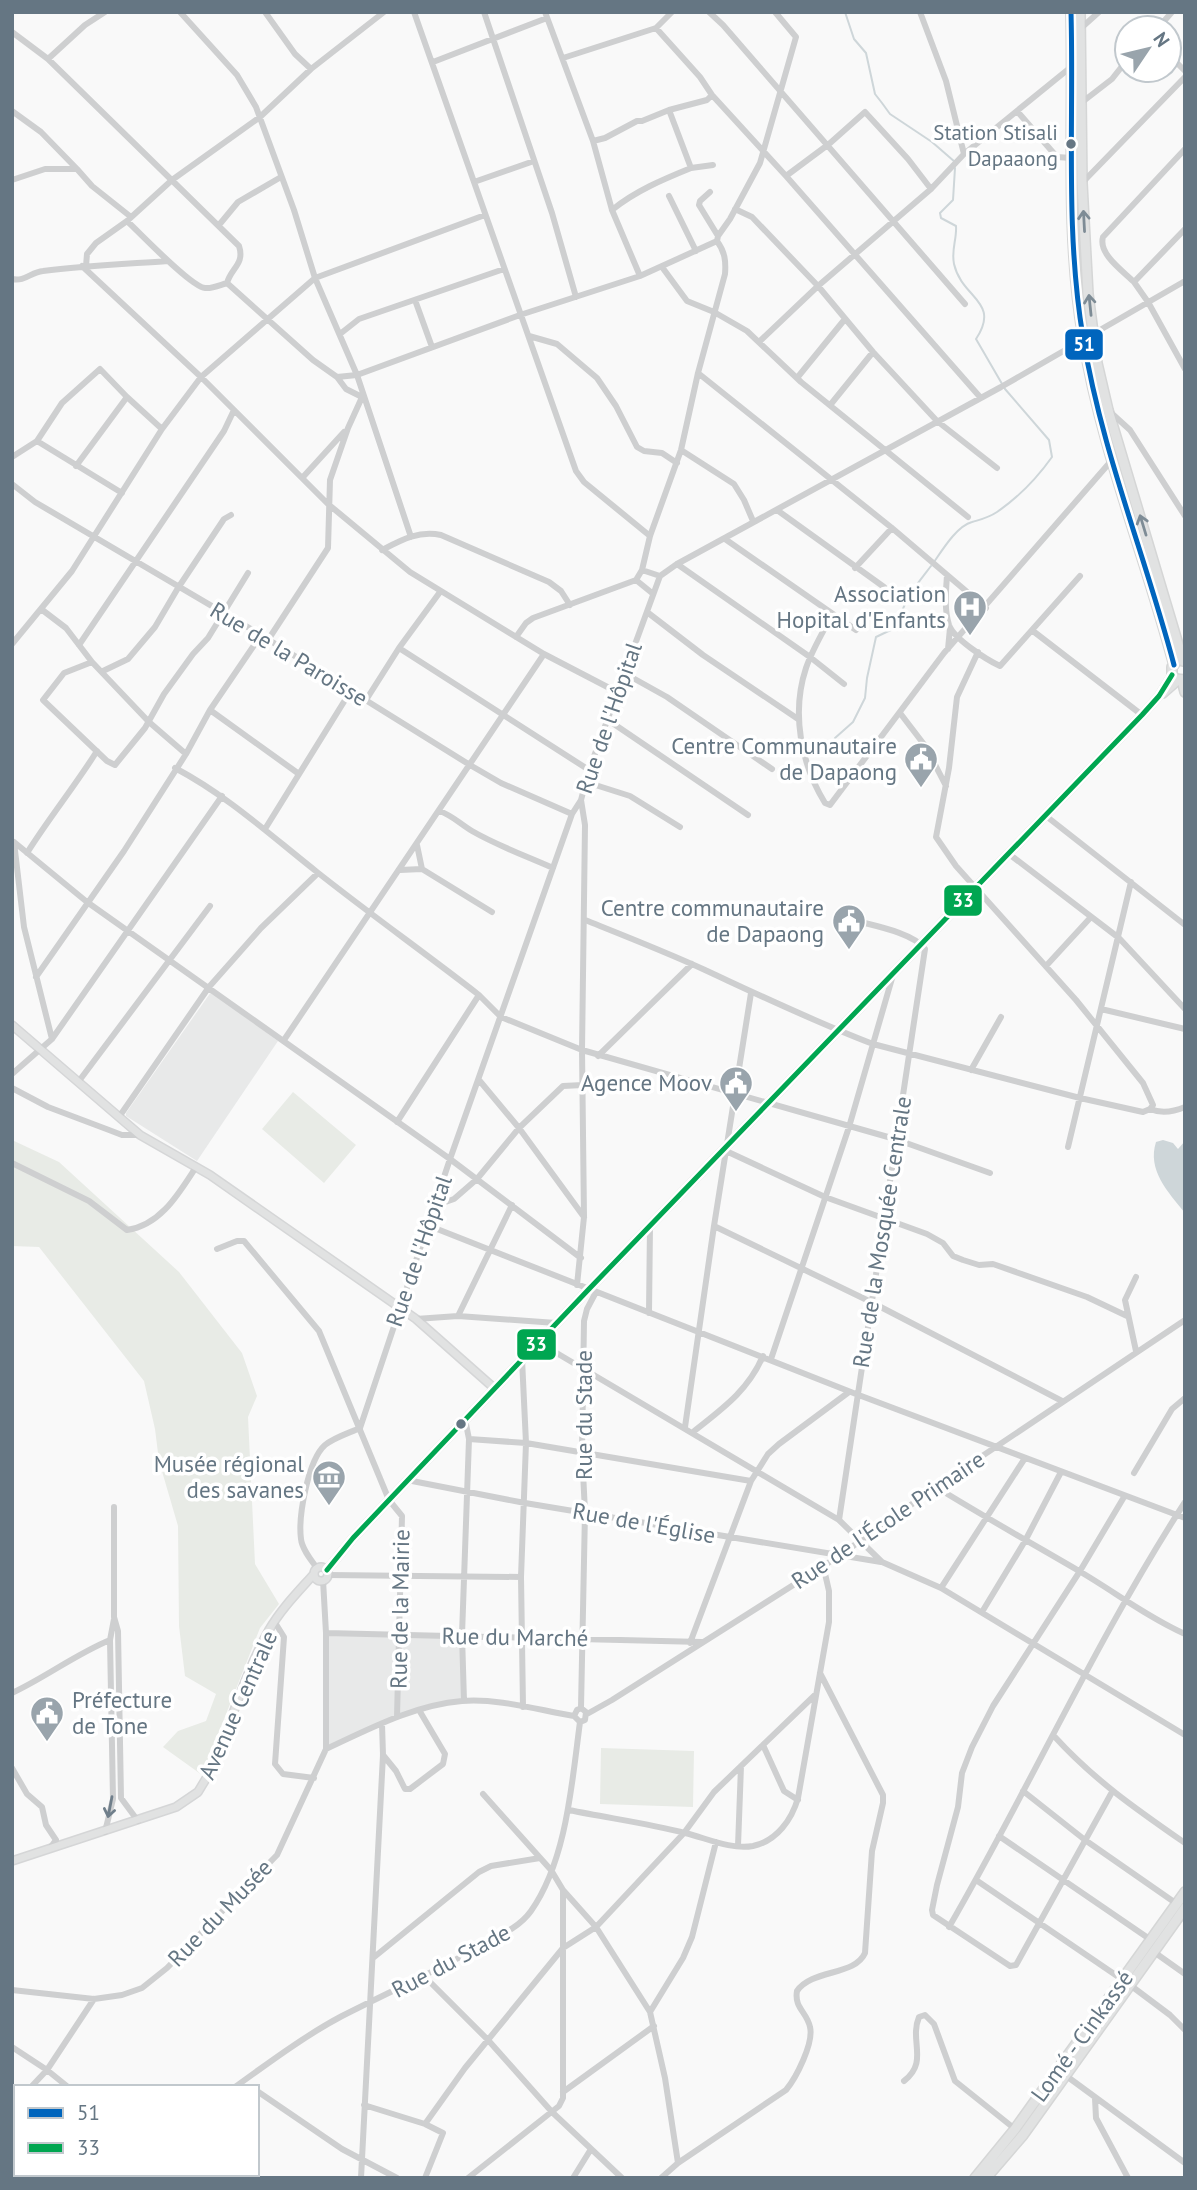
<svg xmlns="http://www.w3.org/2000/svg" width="1197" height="2190" font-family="'PT Sans',sans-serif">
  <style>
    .built { fill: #e8e9e9 }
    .green { fill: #e8ebe6 }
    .water { fill: #ced6d9 }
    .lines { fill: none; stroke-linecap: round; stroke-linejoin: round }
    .stream { stroke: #ced6d9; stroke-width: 2 }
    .major-casing { stroke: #d5d6d7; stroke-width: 10 }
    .highway-casing { stroke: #d5d6d6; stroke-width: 12 }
    .minor { stroke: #cecfd0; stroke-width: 6 }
    .major { stroke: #e1e2e2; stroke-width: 7 }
    .highway { stroke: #e1e2e2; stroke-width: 9 }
    .bus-1-casing { stroke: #fff; stroke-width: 10 }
    .bus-2-casing { stroke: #fff; stroke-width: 10 }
    .bus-1 { stroke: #0065bd; stroke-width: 5 }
    .bus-2 { stroke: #00a651; stroke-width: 5 }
    .oneway { stroke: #7e8c96 }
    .oneway2 { stroke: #707f8b }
    .bus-dot { fill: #657683; stroke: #fff; stroke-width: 2.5 }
    .labels { text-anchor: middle; stroke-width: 7; stroke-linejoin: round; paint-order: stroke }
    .bus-label { font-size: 21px; fill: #657683; stroke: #fff; text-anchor: end }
    .poi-label { font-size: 23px; fill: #657683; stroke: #fff; text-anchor: end }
    .street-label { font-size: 23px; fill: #657683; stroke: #fff }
    .line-badge { stroke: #fff; stroke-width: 2.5 }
    .badge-label { font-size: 19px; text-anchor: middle; font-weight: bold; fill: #fff }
  </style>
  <rect width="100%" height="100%" fill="#f9f9f9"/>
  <path class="built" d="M211 992 278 1041 197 1161 126 1116V1113Z
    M326 1633 462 1635V1699L408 1712 328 1746Z"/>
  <path class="green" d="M293 1092 356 1145 324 1183 262 1129Z
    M12 1140 59 1162 179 1272 242 1353 257 1396 248 1417 255 1564 279 1604 260 1628 202 1775 163 1747 178 1731 206 1721 216 1694 185 1676 179 1626 178 1526 159 1461 155 1429 144 1381 39 1247 12 1246Z
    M601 1748 694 1751 693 1807 600 1804Z"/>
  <path class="water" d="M1163 1140 1173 1143 1178 1149 1185 1141V1213C1168 1192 1147 1170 1156 1142Z"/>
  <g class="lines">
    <path class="stream" d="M845 12 854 39 866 53 875 94 882 103 890 114 932 142 955 162
      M934 562C943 549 957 526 972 522 982 519 988 518 997 512 1019 497 1037 478 1052 457L1049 440 1005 389 976 339C1001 301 962 299 954 264 951 250 957 239 956 226L941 218 940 213 953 200 955 168
      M832 748 835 738 853 722 865 698 867 678 876 637 897 627C904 599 914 588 931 566"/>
    <g class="major-casing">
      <path id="major" d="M1163 694 1179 680
        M12 1025 140 1135 210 1175 416 1319 494 1388
        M314 1574a7 7 0 1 1 14 0a7 7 0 1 1-14 0Z
        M327 1570 353 1538 589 1289 1142 715 1159 696 1172 675
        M12 1861 176 1807 198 1792 213 1767C231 1722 245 1673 269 1630 281 1609 298 1592 314 1574"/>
    </g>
    <g class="highway-casing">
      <path id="highway" d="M1071 12C1074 120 1065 230 1083 337 1101 449 1145 555 1174 665
        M1080 12 1082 183 1088 294 1097 363 1108 410 1183 661
        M1176 662 1172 667V675L1176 679 1185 680
        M1182 680 1185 692
        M975 2178 1015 2129 1185 1892
        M986 2178 1023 2135 1185 1908"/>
    </g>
    <path class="minor" d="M180 12 237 75 256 107 294 210 315 278 357 375 411 537
      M265 12 295 54 311 69 384 12
      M414 12 576 471 584 482 650 536
      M484 12 552 213 576 297
      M545 12 593 141 612 210 640 276
      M709 12 723 25 965 304
      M920 12 946 81 964 154
      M656 28 700 77 712 95 786 176 980 397
      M1158 28 1172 12
      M1080 29 1099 12
      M12 32 48 59 85 25 105 12
      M1169 55 1185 71
      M563 58 656 28 672 12
      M48 59 239 246C245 264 231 268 227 283
      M433 62 547 18
      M1081 103 1112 79 1127 60
      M669 110 691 168 713 165
      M12 111 41 132 77 169
      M1017 111 1057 157 1071 158
      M593 141 605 138 637 121H642L669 110 707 100 712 95
      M786 176 829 144 865 112 908 159 931 189
      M12 180 45 169H77L92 186 131 217
      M474 182 534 161
      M1082 183 1185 77
      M710 192 700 201 699 205 718 236
      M669 196 696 251
      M735 209 752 217 818 286 873 352 937 421 997 468
      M612 210C635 191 664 179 691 168
      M127 221C140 233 191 287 205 288 212 289 220 285 227 283L313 360 337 377 357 375 520 315 640 276 717 241
      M219 225 238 202 281 177
      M1185 229 1134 282 1148 302 1185 369
      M82 266 201 377 328 504 410 572 544 654 617 692
      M86 266 87 254 96 243 127 221 172 180 260 117 311 69
      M662 267 687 301 714 312 747 331 801 382 968 517
      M12 279C25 282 31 272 43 271 84 266 126 264 168 261
      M1134 282C1123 271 1098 254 1103 237L1185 149
      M415 300 432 347
      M340 334 359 319 504 269
      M529 336 557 344 597 378 616 406 637 447 644 451 662 453 677 463
      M759 342 818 286 931 189 964 154 1071 67
      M698 373 892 528 986 608
      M337 377 346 389 362 397
      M797 378 845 319
      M831 404 873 352
      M1108 410 1130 430 1185 516
      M37 441 122 493
      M681 450 734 484 744 500 753 521
      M12 457 37 441 62 403 100 369 127 397 162 429
      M76 466 127 397
      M303 477 344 432
      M12 484 35 502 261 635 470 765 501 783 572 814
      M777 510 884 587
      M725 539 856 630
      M382 550C401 540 419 530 441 535L549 582 561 591 570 605
      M677 564 810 657 844 684
      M855 568 892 528
      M642 570 660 576
      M947 575C946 591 944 609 949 625 954 639 987 660 1000 666L1080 576
      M636 580 652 593
      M41 609 66 628 92 662 149 722 186 754
      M647 612 703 655 798 719
      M832 615C823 632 812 650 806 668 791 713 801 764 825 803L830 805 944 653 1112 460
      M1033 631 1142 715
      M516 637 526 623 533 618 636 580 642 570 650 536 681 450 698 373 725 274C726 261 725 252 717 241L718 236 730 219 760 163 796 37 775 12
      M268 640 328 548 330 480 348 428 363 395
      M12 644 72 571 162 429 201 377 315 278 485 215
      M79 645 224 431 234 410
      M399 648 589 770
      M948 649 950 628
      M92 662 64 673 43 700 107 761 115 765 145 728 164 694 193 654 208 638 248 573
      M103 671 128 659 155 627 178 588 224 519 231 515
      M624 673 667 697 772 769
      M366 700 399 648 440 592
      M210 710 299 774
      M900 713 926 747 946 786
      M608 720 748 815
      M175 768C228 796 270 835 317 872 370 914 425 953 479 995L501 1017 582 1050 895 1139 990 1173
      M586 782 630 796 680 827
      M439 811C452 815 460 824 472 831 498 846 526 856 553 868
      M1046 816 1185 925
      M265 829 350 692
      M14 842 87 902 450 1159 581 1258
      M14 842 24 927 52 1039
      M417 845 422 869
      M27 853C49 818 75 786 97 751
      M1009 854 1119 938 1185 1009
      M400 870 422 869 492 912
      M585 920C625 936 666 952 705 970 761 996 815 1022 873 1044L1080 1098 1143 1112 1150 1109 1153 1105 1143 1083 1076 1000 956 866 936 837 949 768 957 697 978 652
      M1046 966 1091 917
      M36 977 124 851 186 754 210 710 261 635
      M1101 1009 1185 1029
      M284 1040 544 654
      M598 1056 692 964
      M971 1070 1001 1017
      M12 1074 52 1039 222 796
      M479 1080 519 1128 584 1217
      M79 1081 210 906
      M12 1088 48 1107 109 1130 122 1135H140
      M1150 1109C1162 1114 1173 1112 1185 1107
      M119 1117 209 987 261 928 318 873
      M397 1122 479 995
      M1068 1147 1131 882
      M726 1151 825 1197 927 1234 943 1243 953 1256 963 1260 979 1265 993 1264 1087 1297 1127 1316
      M12 1163 89 1201 127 1230C161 1225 179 1193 196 1167
      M434 1206 454 1199 477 1179 519 1128 563 1086 583 1085
      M427 1225 856 1394 1185 1518
      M714 1226 871 1302 1062 1401
      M217 1249 237 1241H244L319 1331 389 1500 402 1516 397 1717
      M577 1285 584 1217 582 1050 585 825 581 800
      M649 1313 650 1225
      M458 1316 512 1205
      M416 1319 458 1316 556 1323
      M538 1342 839 1520 882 1562 941 1588 1185 1735
      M1136 1351 1125 1300 1136 1277
      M522 1359 526 1443 521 1577 523 1707
      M771 1359 849 1127 893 975
      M685 1427 714 1226 751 993
      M360 1428 450 1159 572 814 581 800 589 770 660 576 677 564 1001 387 1185 281
      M693 1432C722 1409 748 1391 763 1356
      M469 1439 526 1443 751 1481
      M1134 1473 1172 1409 1185 1398
      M407 1480 525 1503 881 1562
      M936 1487C983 1516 1031 1543 1079 1571 1115 1592 1147 1617 1185 1634
      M114 1507V1617L118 1631 121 1798 138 1821
      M839 1520 925 949C913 932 870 925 849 919
      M317 1568C311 1560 302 1549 301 1539 298 1517 308 1460 325 1445 335 1437 349 1433 360 1428
      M328 1575 521 1577
      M941 1588 1025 1458
      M982 1612 1025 1541 1061 1472
      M274 1621 284 1637 275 1764 283 1774 314 1778
      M326 1633 702 1642
      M690 1643 751 1481 768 1454 779 1444 849 1392
      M12 1693C46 1677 76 1654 110 1640
      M464 1701 462 1635 469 1439 465 1419
      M581 1708 585 1512 582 1452 584 1321 587 1309 596 1292
      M587 1714 612 1700 839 1556 936 1487 1185 1320
      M1054 1736C1094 1780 1136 1809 1185 1843
      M763 1745 784 1791 798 1800
      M326 1749C369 1729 414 1705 462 1701 498 1698 538 1710 574 1716L580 1722 585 1720 586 1712 581 1708 577 1710 574 1716
      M383 1755 396 1771 405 1789H410L443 1764 445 1754 419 1710
      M12 1768 27 1794 42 1807 46 1825 56 1840 50 1848
      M1023 1791 1085 1840 1177 1904
      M1112 1792 1016 1965 1010 1966 933 1915 932 1910 937 1885 958 1807 962 1773 972 1747 993 1706 1080 1571 1124 1497
      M569 1810C607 1818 647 1823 685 1833 706 1838 731 1850 753 1846 777 1841 792 1819 798 1798L829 1622V1591L823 1565
      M105 1832 113 1799 110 1640 114 1619
      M999 1836 1151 1940
      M738 1846 741 1766
      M976 1880 1123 1980
      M563 1890 596 1927 650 2012 665 2078 678 2163
      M949 1927C1030 1787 1097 1638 1185 1502
      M1154 1952 1185 1974
      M373 1958 479 1872 491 1866 540 1858
      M425 1977 488 2040 552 2112 622 2178
      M1130 1985 1170 2015 1185 2030
      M12 1990 94 1999 122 1995 142 1988 167 1968 277 1855 326 1749V1633L323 1580
      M650 2012 683 1958 692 1937 716 1842
      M12 2047 47 2070 68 2087
      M1065 2075 1185 2163
      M904 2081C929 2062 909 2041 919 2017L925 2015 934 2024 955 2081 1015 2129
      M31 2087 47 2070 94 1999
      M235 2087C267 2064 306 2035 342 2016 387 1993 434 1972 479 1947 497 1937 519 1928 531 1911 567 1860 572 1781 580 1722
      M257 2091 342 2149 397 2178
      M563 2092 654 2026
      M1095 2098 1096 2118 1128 2178
      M364 2105 425 2124 465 2068 563 1948 596 1927 684 1833 714 1792 816 1694
      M12 2106 16 2102
      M12 2137 16 2138
      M172 2174 176 2178
      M119 2178 123 2174
      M361 2178 383 1755 382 1724
      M425 2178 443 2133 425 2124
      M468 2178 559 2106 563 2098V1890L551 1870 483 1794
      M573 2178 591 2149
      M661 2178 678 2163 786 2090C796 2078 814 2043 810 2027 807 2012 794 2008 797 1991 812 1969 855 1976 865 1953L872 1851 883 1803V1795L820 1673"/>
    <use href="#major" class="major"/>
    <use href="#highway" class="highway"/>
    <g class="bus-1-casing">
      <path id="bus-1" d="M1071 12C1074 120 1065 230 1083 337 1101 449 1145 555 1174 665"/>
    </g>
    <g class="bus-2-casing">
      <path id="bus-2" d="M327 1570 353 1538 589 1289 1142 715 1159 696 1172 675"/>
    </g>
    <use href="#bus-1" class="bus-1"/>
    <use href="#bus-2" class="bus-2"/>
  </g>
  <defs><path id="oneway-shaft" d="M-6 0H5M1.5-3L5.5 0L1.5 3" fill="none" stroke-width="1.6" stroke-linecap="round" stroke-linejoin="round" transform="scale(1.75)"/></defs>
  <g class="oneway">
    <use href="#oneway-shaft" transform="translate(1084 221) rotate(-93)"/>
    <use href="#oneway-shaft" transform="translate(1090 305) rotate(-96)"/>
    <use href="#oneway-shaft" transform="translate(1143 525) rotate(-107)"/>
  </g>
  <use class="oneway2" href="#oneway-shaft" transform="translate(110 1807) rotate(101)"/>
  <defs>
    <g id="hospital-pin" transform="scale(1.75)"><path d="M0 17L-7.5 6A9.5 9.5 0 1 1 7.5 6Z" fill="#99a4ac" stroke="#fff"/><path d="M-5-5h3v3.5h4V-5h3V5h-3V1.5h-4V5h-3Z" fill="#fff"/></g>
    <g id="civic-pin" transform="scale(1.75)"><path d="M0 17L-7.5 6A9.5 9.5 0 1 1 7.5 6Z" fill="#99a4ac" stroke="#fff"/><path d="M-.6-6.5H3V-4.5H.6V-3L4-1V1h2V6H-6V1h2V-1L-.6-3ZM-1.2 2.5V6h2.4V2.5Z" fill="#fff"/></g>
    <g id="museum-pin" transform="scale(1.75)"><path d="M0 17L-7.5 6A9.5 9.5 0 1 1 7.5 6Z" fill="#99a4ac" stroke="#fff"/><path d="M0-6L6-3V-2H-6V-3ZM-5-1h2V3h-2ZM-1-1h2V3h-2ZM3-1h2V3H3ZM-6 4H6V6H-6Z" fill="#fff"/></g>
  </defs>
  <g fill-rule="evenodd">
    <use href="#hospital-pin" x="970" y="607"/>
    <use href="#civic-pin" x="921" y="759"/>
    <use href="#civic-pin" x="849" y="921"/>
    <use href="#civic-pin" x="736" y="1083"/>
    <use href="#museum-pin" x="329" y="1477"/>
    <use href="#civic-pin" x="47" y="1713"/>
  </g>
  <g class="bus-dot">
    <circle cx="1071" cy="144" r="6"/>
    <circle cx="461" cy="1424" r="6"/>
  </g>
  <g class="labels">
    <g class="bus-label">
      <text x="1058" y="140">Station Stisali<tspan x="1058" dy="26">Dapaaong</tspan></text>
    </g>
    <g class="poi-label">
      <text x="946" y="602">Association<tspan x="946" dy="26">Hopital d'Enfants</tspan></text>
      <text x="897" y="754">Centre Communautaire<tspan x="897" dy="26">de Dapaong</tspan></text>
      <text x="824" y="916">Centre communautaire<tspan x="824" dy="26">de Dapaong</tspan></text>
      <text x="712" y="1091">Agence Moov</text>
      <text x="304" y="1472">Musée régional<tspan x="304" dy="26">des savanes</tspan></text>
      <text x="72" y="1708" text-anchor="start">Préfecture<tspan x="72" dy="26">de Tone</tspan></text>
    </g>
    <g class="street-label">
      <text transform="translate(289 654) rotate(31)" y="8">Rue de la Paroisse</text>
      <text transform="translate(609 718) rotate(-71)" y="8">Rue de l'Hôpital</text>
      <text transform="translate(882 1232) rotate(-81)" y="8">Rue de la Mosquée Centrale</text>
      <text transform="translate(419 1251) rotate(-71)" y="8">Rue de l'Hôpital</text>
      <text transform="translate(584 1415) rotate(-90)" y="8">Rue du Stade</text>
      <text transform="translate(888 1520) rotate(-34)" y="8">Rue de l'École Primaire</text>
      <text transform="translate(644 1523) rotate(10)" y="8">Rue de l'Église</text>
      <text transform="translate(400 1609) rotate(-89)" y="8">Rue de la Mairie</text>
      <text transform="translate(515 1637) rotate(1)" y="8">Rue du Marché</text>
      <text transform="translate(238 1705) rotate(-66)" y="8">Avenue Centrale</text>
      <text transform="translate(220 1913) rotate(-46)" y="8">Rue du Musée</text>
      <text transform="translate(451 1961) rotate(-28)" y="8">Rue du Stade</text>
      <text transform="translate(1082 2036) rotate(-54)" y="8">Lomé - Cinkassé</text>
    </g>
  </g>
  <g class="line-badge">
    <rect x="1064" y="328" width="40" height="33" rx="7" fill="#0065bd"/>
    <rect x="943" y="884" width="40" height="33" rx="7" fill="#00a651"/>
    <rect x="516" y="1328" width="41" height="33" rx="7" fill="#00a651"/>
  </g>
  <g class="badge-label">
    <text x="1084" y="351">51</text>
    <text x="963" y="907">33</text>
    <text x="536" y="1351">33</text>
  </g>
  <rect width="1197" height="2190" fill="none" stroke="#657683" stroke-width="28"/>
  <rect x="14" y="2085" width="245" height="91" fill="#ffffff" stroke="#c1c8cd" stroke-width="2"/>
  <rect x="28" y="2108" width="35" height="10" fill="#0065bd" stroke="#c1c8cd" stroke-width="2"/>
  <text x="77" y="2120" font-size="21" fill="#657683">51</text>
  <rect x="28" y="2143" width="35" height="10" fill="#00a651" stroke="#c1c8cd" stroke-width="2"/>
  <text x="77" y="2155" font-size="21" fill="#657683">33</text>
  <g transform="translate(1148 49) rotate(55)"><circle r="33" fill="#ffffff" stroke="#c1c8cd" stroke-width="2"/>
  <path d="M0-5L12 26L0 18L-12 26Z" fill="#99a4ac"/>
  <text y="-10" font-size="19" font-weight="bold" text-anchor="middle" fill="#657683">N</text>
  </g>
</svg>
